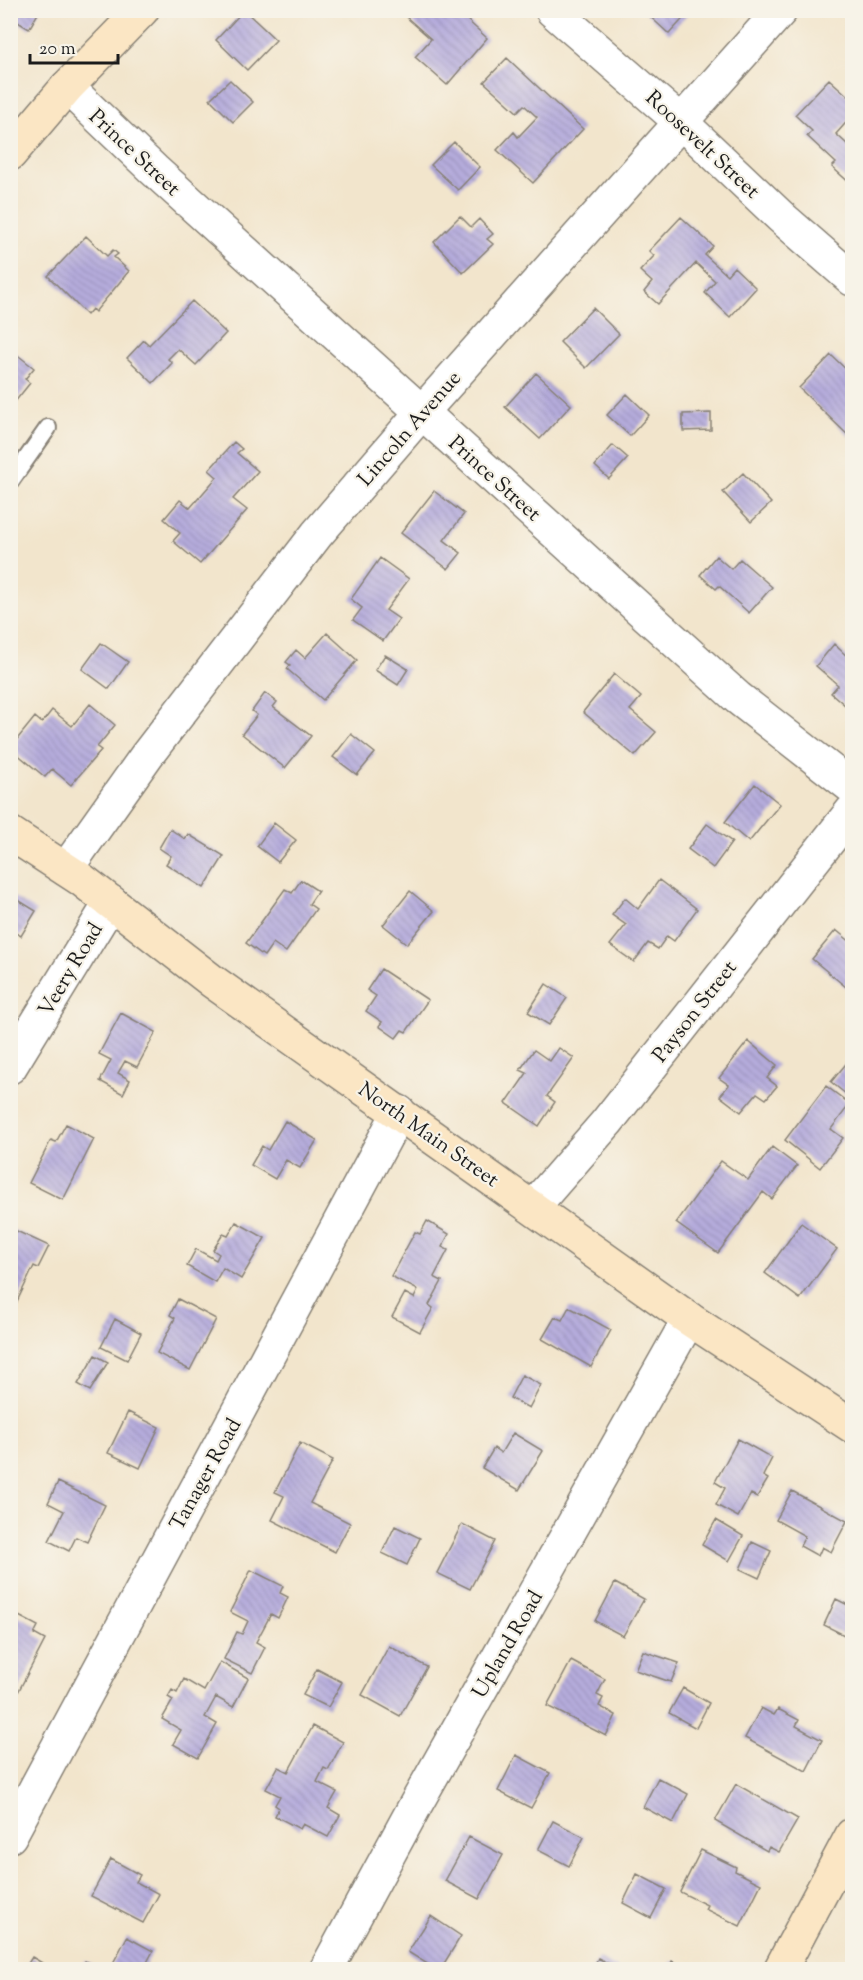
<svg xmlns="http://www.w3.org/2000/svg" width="863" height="1980" font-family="'Sorts Mill Goudy',serif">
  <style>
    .building { fill: url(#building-back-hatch) }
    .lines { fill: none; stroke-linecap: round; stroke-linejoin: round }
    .lane-casing { stroke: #878074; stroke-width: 20 }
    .street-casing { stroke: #878074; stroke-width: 36 }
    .secondary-casing { stroke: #878074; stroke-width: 36 }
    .lane { stroke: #fff; stroke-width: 16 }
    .street { stroke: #fff; stroke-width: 33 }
    .secondary { stroke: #fbe6c4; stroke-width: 33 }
    .labels { text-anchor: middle; stroke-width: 4.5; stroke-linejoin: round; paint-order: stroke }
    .street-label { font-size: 21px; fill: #1c1c1c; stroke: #f7f3e8 }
  </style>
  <defs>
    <pattern id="building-back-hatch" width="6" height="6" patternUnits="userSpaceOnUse" patternTransform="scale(1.5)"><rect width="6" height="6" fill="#b5acdc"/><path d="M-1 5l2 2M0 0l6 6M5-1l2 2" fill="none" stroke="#9b93bc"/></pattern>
  </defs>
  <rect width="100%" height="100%" fill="#f7f3e8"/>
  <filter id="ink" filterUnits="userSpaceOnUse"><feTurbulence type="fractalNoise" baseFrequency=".0167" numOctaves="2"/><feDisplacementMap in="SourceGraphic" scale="12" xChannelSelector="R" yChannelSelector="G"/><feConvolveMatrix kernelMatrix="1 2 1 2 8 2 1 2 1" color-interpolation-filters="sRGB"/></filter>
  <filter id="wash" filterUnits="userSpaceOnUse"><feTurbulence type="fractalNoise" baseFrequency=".008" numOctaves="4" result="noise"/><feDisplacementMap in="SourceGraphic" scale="24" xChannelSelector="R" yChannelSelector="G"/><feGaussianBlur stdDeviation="1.35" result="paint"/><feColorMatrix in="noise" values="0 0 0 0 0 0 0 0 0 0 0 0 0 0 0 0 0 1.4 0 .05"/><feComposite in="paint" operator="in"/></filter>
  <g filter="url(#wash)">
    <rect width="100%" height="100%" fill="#f2e5cc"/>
    <g id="blocks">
      <path class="building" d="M10 10H40L29 29 10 17Z
        M244 10 276 40 247 70 216 40Z
        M407 10H439L444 14 447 10H456L487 38 447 85 415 57 431 39 404 15Z
        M643 10H691L669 34Z
        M507 58 583 129 533 183 497 150 514 132 518 137 537 117 524 105 517 112 484 82Z
        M829 79 848 96 852 91V116L836 134 848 145 852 140V185L832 167 836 163 807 136 812 131 795 115Z
        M230 80 253 102 233 122 210 99Z
        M454 142 480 167 458 190 431 165Z
        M460 216 471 227 479 219 493 234 487 239 493 244 463 273 434 242Z
        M681 217 713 246 705 255 727 275 734 267 756 288 730 317 705 293 715 281 696 263 658 304 644 292 652 282 640 271 654 256 649 251Z
        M86 236 107 256 113 250 118 254 114 257 129 271 95 312 92 309 87 315 48 276Z
        M192 301 226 333 196 365 178 349 168 359 172 363 153 383 127 358 144 340 149 345Z
        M593 308 619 334 586 368 560 342Z
        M10 349 34 368 25 379 30 383 14 403 10 400Z
        M831 355 852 375V439L799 388Z
        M536 373 571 405 540 439 505 407Z
        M627 394 649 415 630 436 607 415Z
        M711 413V430L683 431V414Z
        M234 442 242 449 237 453 258 471 233 499 247 510 200 564 173 541 180 533 164 519 180 500 190 508 217 477 209 470Z
        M613 445 628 458 609 479 595 466Z
        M743 473 771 503 751 522 723 492Z
        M434 491 464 514 444 540 461 553 448 569 401 533Z
        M716 556 731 569 740 559 772 587 749 613 719 586 716 589 700 575Z
        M380 558 409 579 386 610 399 619 383 641 353 620 362 608 351 599Z
        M327 633 357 660 323 700 287 669 290 665 286 662 296 650 305 658Z
        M101 643 128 662 109 689 82 669Z
        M834 644 852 661V711L831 693 838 685 816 666Z
        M385 655 408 669 398 685 375 670Z
        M614 674 641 697 630 710 656 732 635 756 583 712Z
        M265 693 277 702 273 707 311 736 285 768 242 734 257 715 252 711Z
        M90 704 115 725 97 747 101 750 71 785 52 769 45 777 10 748 35 717 42 723 52 710 72 726Z
        M351 734 375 753 357 775 333 757Z
        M755 784 780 804 749 842 725 822Z
        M274 823 296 840 278 862 257 846Z
        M707 824 732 842 713 868 688 849Z
        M170 829 185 839 188 834 224 856 204 888 166 864 171 856 159 848Z
        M301 880 318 891 309 904 316 909 286 952 273 943 264 956 246 943 285 889 292 893Z
        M659 880 697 909 674 941 667 936 658 949 648 943 634 962 610 945 626 925 612 915 625 898 638 909Z
        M410 891 434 911 407 944 383 925Z
        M10 895 36 911 21 936 10 930Z
        M836 930 852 943V992L812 959Z
        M381 969 428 1000 406 1032 402 1030 396 1038 379 1026 382 1022 366 1011 376 996 367 990Z
        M546 984 567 998 549 1025 528 1012Z
        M121 1013 156 1032 137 1067 125 1061 118 1073 130 1080 123 1094 100 1081 111 1060 99 1054Z
        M748 1041 777 1065 767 1078 777 1086 766 1099 757 1093 741 1112 720 1096 729 1085 719 1078Z
        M559 1048 574 1058 547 1096 555 1102 539 1126 506 1103 527 1073 520 1070 534 1050 550 1061Z
        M850 1059 852 1061V1099L831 1082Z
        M826 1086 850 1104 831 1129 843 1138 820 1168 785 1140Z
        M285 1121 317 1140 300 1168 286 1160 275 1179 251 1165 262 1146 268 1150Z
        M66 1124 94 1139 63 1200 29 1183 51 1140 56 1142Z
        M772 1147 797 1166 772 1199 763 1192 718 1253 676 1223 721 1161 748 1180Z
        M427 1221 449 1234 442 1247 448 1250 434 1277 442 1281 429 1305 433 1308 420 1332 392 1317 405 1293 414 1298 418 1290 391 1276 415 1232 420 1234Z
        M236 1222 265 1238 241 1279 223 1268 215 1282 187 1266 196 1249 216 1260 219 1254 213 1250 223 1234 228 1236Z
        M801 1223 837 1249 800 1299 765 1273Z
        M10 1228 49 1246 38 1268 34 1266 10 1316Z
        M178 1299 216 1319 190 1370 157 1353 175 1318 170 1315Z
        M569 1307 611 1330 591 1367 542 1339 555 1317 562 1320Z
        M115 1319 141 1333 127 1360 101 1347Z
        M95 1355 108 1362 90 1391 78 1384Z
        M522 1375 541 1385 529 1408 510 1398Z
        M128 1412 159 1427 140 1468 108 1453Z
        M513 1433 543 1451 519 1490 482 1468 494 1448 501 1453Z
        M738 1439 772 1458 763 1476 768 1479 757 1497 751 1494 738 1517 716 1505 725 1488 715 1482Z
        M300 1443 333 1460 310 1503 350 1523 335 1552 272 1520 284 1496 275 1492Z
        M58 1482 105 1505 87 1542 76 1537 69 1551 49 1541 64 1511 48 1503Z
        M792 1491 847 1521 831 1552 822 1547 818 1556 800 1546 805 1536 776 1520Z
        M716 1520 743 1536 729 1561 702 1545Z
        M462 1524 495 1541 470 1589 437 1573Z
        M395 1526 420 1538 407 1565 382 1553Z
        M752 1542 771 1551 759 1578 740 1569Z
        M251 1570 283 1586 280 1593 288 1597 278 1618 271 1614 256 1642 265 1647 252 1673 224 1659 237 1632 242 1634 248 1621 230 1612Z
        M615 1583 644 1599 623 1636 595 1621Z
        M836 1599 852 1607V1631L850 1638 824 1625Z
        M15 1614 38 1626 34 1634 45 1640 15 1698 10 1695V1623Z
        M389 1646 427 1667 400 1716 362 1695Z
        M643 1651 679 1663 671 1682 635 1670Z
        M571 1661 605 1679 597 1695 603 1698 599 1706 616 1715 606 1736 547 1706Z
        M220 1662 248 1678 233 1707 216 1697 205 1717 217 1724 198 1758 173 1744 181 1730 162 1719 173 1700 168 1697 172 1690 177 1693 184 1679 204 1691Z
        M317 1669 342 1682 328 1707 303 1695Z
        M683 1688 709 1703 696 1728 669 1713Z
        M761 1708 774 1715 778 1709 799 1720 796 1726 822 1740 806 1771 745 1738Z
        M313 1726 343 1742 328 1770 324 1768 317 1782 337 1792 328 1808 340 1815 328 1837 303 1824 300 1829 275 1816 279 1808 275 1805 280 1796 266 1789 278 1767 288 1772Z
        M516 1755 550 1773 531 1808 498 1791Z
        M658 1778 688 1794 673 1823 643 1807Z
        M736 1784 798 1819 779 1852 769 1847 767 1851 715 1821Z
        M553 1821 584 1837 569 1866 538 1850Z
        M469 1837 503 1855 479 1899 445 1881Z
        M701 1850 736 1867 735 1871 761 1884 740 1926 705 1909 707 1905 680 1892Z
        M111 1859 140 1875 136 1882 159 1894 143 1923 91 1896Z
        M637 1874 666 1889 651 1918 623 1903Z
        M431 1916 461 1936 440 1970H437L408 1952Z
        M127 1937 153 1951 143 1970H120L112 1965Z
        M32 1957 54 1970H24Z
        M598 1958 620 1970H592Z
        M85 1961 103 1970H81Z
        M672 1961 688 1970H668Z"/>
    </g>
  </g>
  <g filter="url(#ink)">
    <use href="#blocks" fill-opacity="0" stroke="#878074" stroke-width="1.5"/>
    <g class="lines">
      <g class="lane-casing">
        <path id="lane" d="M10 482 48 428"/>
      </g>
      <g class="street-casing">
        <path id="street" d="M552 10 682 123 781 217 852 279
          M67 87 154 170 738 698 852 787
          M66 869 147 755 317 534 422 412 781 10
          M10 1067 111 902
          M533 1207 607 1122 852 811
          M10 1836 399 1112
          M326 1970 416 1804 689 1319"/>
      </g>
      <g class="secondary-casing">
        <path id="secondary" d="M10 154 67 87 142 10
          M10 833 82 880 212 981 689 1319 852 1426
          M780 1970 852 1835"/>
      </g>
      <use href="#lane" class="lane"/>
      <use href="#street" class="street"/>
      <use href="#secondary" class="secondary"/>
    </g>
  </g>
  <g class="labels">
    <g class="street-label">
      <text transform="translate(703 144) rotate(43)" y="7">Roosevelt Street</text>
      <text transform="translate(135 152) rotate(43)" y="7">Prince Street</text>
      <text transform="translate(409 428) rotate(-49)" y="7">Lincoln Avenue</text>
      <text transform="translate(495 478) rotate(42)" y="7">Prince Street</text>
      <text transform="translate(70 969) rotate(-59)" y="7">Veery Road</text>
      <text transform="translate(694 1011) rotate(-52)" y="7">Payson Street</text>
      <text transform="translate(429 1134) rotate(35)" y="7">North Main Street</text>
      <text transform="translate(205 1474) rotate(-61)" y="7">Tanager Road</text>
      <text transform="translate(507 1644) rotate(-60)" y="7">Upland Road</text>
    </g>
  </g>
  <rect width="863" height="1980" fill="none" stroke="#f7f3e8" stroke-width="36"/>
  <path d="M30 54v9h88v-9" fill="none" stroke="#1c1c1c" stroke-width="3"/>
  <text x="39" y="54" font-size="18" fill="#1c1c1c" stroke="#f7f3e8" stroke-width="4.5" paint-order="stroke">20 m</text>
</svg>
